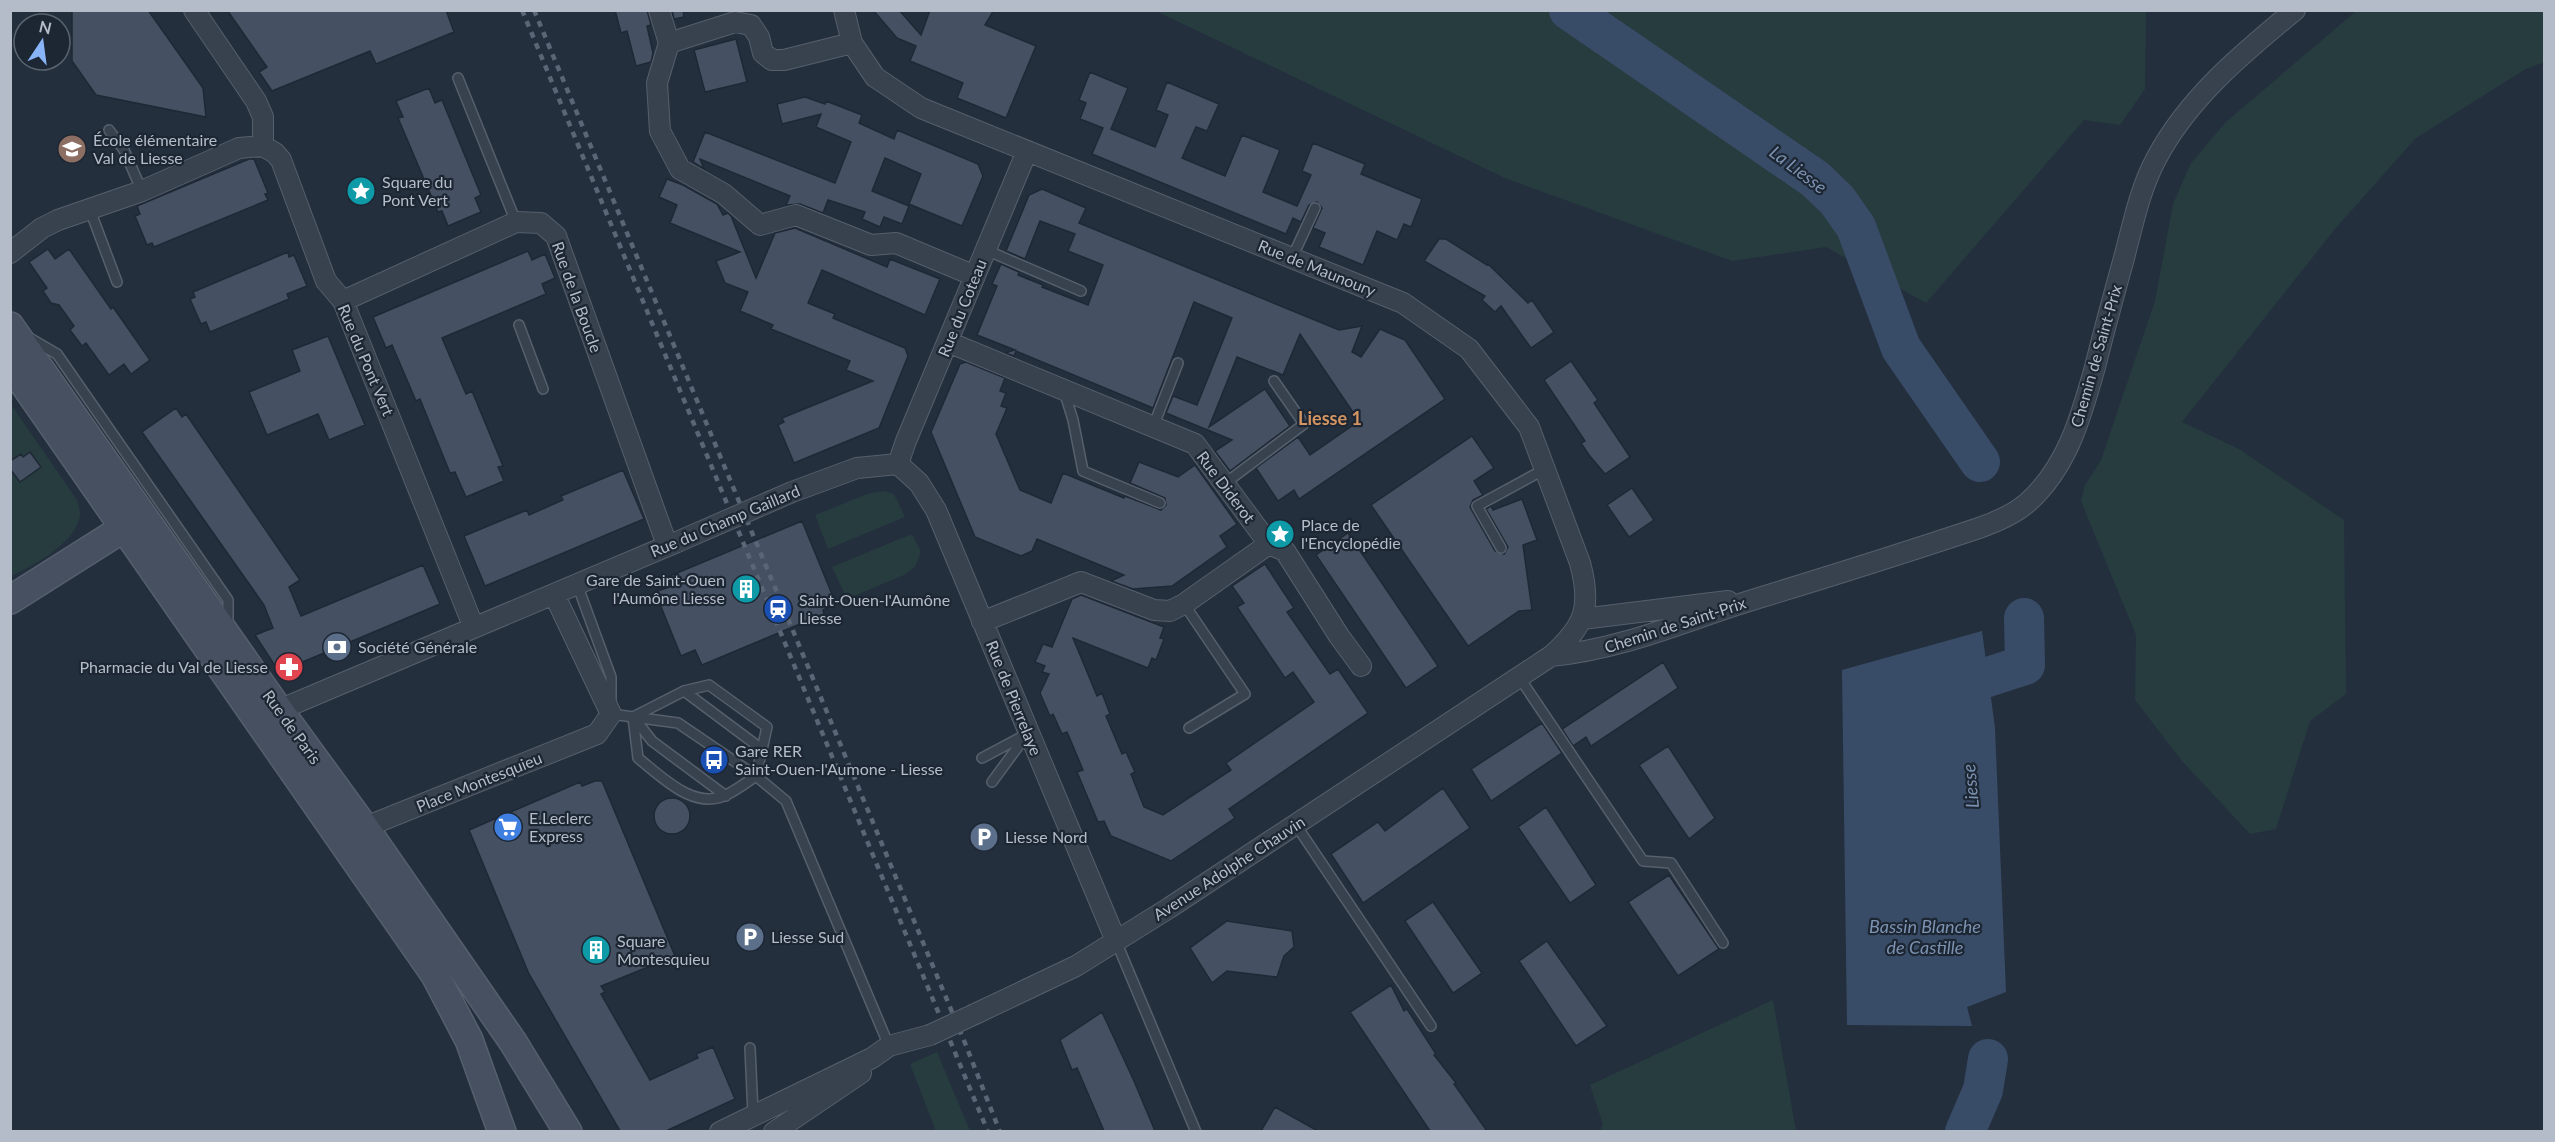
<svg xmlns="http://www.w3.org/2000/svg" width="2555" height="1142" font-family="Lato,sans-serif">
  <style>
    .green { fill: #263c3f }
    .water { fill: #394c67 }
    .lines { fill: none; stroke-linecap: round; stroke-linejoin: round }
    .river { stroke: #394c67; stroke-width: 40 }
    .building { fill: #455162; stroke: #1f2835; stroke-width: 1.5 }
    .lane-casing { stroke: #565f6c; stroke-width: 12 }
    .street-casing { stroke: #565f6c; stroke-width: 22 }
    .secondary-casing { stroke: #565f6c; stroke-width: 30 }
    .lane { stroke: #38414e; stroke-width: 9 }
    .street { stroke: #38414e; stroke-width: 20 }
    .secondary { stroke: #465061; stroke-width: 27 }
    .rail { stroke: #5a6575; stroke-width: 4.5; stroke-dasharray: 6 6; stroke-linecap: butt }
    .street-bridge-casing { stroke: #565f6c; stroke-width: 22; stroke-linecap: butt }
    .street-bridge { stroke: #38414e; stroke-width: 20 }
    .labels { text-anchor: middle; stroke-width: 4.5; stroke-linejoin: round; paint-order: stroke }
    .poi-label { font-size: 16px; fill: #b4bcc9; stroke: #1d2633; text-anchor: start }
    .street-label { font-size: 16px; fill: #b4bcc9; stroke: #1d2633 }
    .water-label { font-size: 18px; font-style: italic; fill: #7c92b1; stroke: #1d2633 }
    .neighbourhood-label { font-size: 18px; font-weight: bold; fill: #d59563; stroke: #1d2633 }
  </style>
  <rect width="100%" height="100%" fill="#242f3e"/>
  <path class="green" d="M1156 11H2146L2145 89 2120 125 2084 120 1926 303 1826 247 1732 261 1505 178Z
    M2356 11H2544V62L2524 70 2416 138 2335 229 2182 422 2239 449 2344 520 2346 694 2310 721 2276 829 2250 834 2182 761 2135 700 2136 635 2081 501 2085 485 2101 460 2155 301 2173 204 2191 163 2226 122Z
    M10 403 77 500C78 505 80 510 80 514 78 542 33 566 11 576Z
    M884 491 894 494 905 517 828 549 815 515 870 493Z
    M912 534 921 552 915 567 904 575 847 599 832 567Z
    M1773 1000 1796 1131H1600L1603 1124 1590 1085Z
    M937 1052 970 1131H936L910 1064Z"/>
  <path class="water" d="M1982 631 1995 728 2006 992 1967 1007 1972 1026 1847 1025 1842 670Z"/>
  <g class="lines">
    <path class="river" d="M1569 10 1815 179 1837 200 1856 227 1901 348 1980 462
      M1965 713 1963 685 2025 665 2024 618
      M1965 1132 1983 1090 1988 1059"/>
  </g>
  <path class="building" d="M72 10H148L203 88 206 117 96 95 72 61Z
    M227 10H446L454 32 376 64 370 51 272 91 259 72 267 67Z
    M615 10H647L651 25 647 26 653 53 651 62 636 66 627 31 621 33Z
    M672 10H683L684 17 674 19Z
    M873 10H899L921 35 930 10H994L985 25 1036 46 1006 118 957 98 963 83 910 61 916 46 897 38Z
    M736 39 747 82 705 92 694 50Z
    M1090 72 1128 88 1111 129 1155 147 1168 115 1156 110 1167 82 1219 104 1207 131 1196 127 1182 158 1225 176 1242 135 1280 150 1263 192 1297 206 1311 175 1302 171 1313 143 1365 164 1361 174 1422 199 1411 227 1404 224 1397 240 1377 231 1363 265 1319 247 1325 233 1313 228 1322 208 1317 202 1309 205 1301 222 1293 218 1286 234 1092 154 1103 128 1080 119 1086 103 1079 100Z
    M429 88 435 103 442 100 481 195 475 198 481 212 448 226 442 211 438 212 398 118 403 117 396 101Z
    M805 97 825 104 826 101 862 115 859 123 894 139 897 130 978 164 983 176 962 226 909 204 921 174 885 158 872 191 909 206 902 224 884 217 880 227 862 219 865 212 828 200 823 213 800 204 786 205 790 196 700 159 704 169 693 162 705 132 835 183 851 142 816 127 821 114 782 124 777 104Z
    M249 159H254L268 193 265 194 268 200 154 247 152 243 147 245 135 216 140 214 137 206Z
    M667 179 683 185 717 204 723 215 728 213 731 216 756 278 775 233 795 228 887 267 890 259 940 279 925 315 822 270 808 303 835 314 833 318 905 348 908 356 879 428 794 463 778 425 784 422 782 418 873 381 846 370 850 361 771 329 773 325 740 311 748 292 725 283 716 261 740 252 670 223 677 205 659 197Z
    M1042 189 1086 208 1079 223 1339 330 1362 326 1352 352 1361 357 1380 329 1405 340 1445 399 1299 499 1294 490 1278 501 1256 468 1298 437 1310 455 1359 421 1300 334 1283 375 1237 357 1209 427 1265 389 1290 426 1230 471 1215 451 1232 440 1166 413 1173 396 1197 405 1232 318 1194 302 1153 408 1016 351 1014 356 1005 353 1015 350 977 335 997 286 992 284 1001 264 1019 272 1018 275 1043 285 1042 287 1088 305 1103 265 1068 251 1075 234 1040 221 1025 259 1006 251 1029 195Z
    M1439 239H1446L1487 265 1488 264 1528 303 1532 300 1554 332 1531 348 1501 306 1495 312 1482 300 1485 296 1424 261Z
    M48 249 55 259 69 249 111 309 113 307 150 360 131 374 124 364 109 375 86 343 82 346 70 330 74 326 59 305 51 303 43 291 47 288 29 262Z
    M528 251 532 260 545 254 555 278 542 284 546 294 442 338 466 394 472 391 503 466 498 467 504 481 466 497 455 472 450 473 420 399 416 401 392 345 386 348 373 317Z
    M288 252 289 257 294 255 307 286 287 294 289 299 210 332 206 322 201 324 190 299 195 297 193 292Z
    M328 336 365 425 329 440 318 414 267 435 249 392 300 371 292 350Z
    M1571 361 1598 400 1594 403 1630 457 1605 474 1589 455 1581 443 1585 441 1544 380Z
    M966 362 1005 378 1000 391 1006 393 1001 406 1007 408 996 434 1020 490 1051 503 1063 473 1124 498 1125 496 1161 510 1166 505 1165 498 1130 483 1139 462 1178 477 1195 465 1237 524 1220 536 1227 547 1172 586 1133 589 1111 581 1124 575 1037 539 1032 551 1021 556 975 537 931 432 960 364Z
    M176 408 182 417 186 414 300 580 289 587 301 616 423 565 440 604 279 672 255 635 273 628 264 605 142 432Z
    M1472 436 1494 468 1474 481 1483 495 1473 500 1470 507 1495 551 1504 554 1508 547 1486 509 1491 506 1493 510 1522 499 1537 540 1523 545 1532 610 1519 611 1468 646 1371 505Z
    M30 452 41 467 20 482 10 469V461L21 454 23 457Z
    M623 470 644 519 485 586 464 536 527 510 529 515 563 500 561 496Z
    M1632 488 1654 520 1629 537 1607 505Z
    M802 521 836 604 823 610 824 614 702 665 695 650 681 656 655 592 669 587 665 578Z
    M1348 533 1438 666 1406 688 1316 555Z
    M1265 564 1294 608 1287 612 1330 674 1338 669 1368 713 1229 809 1235 818 1171 861 1111 836 1104 821 1098 822 1077 772 1083 770 1067 732 1062 734 1053 714 1050 716 1040 693 1049 674 1042 672 1045 666 1035 662 1043 644 1052 647 1072 599 1081 595 1164 627 1160 638 1164 639 1156 660 1152 658 1148 668 1073 638 1097 696 1102 693 1110 714 1106 716 1122 754 1126 752 1135 772 1131 774 1144 807 1163 815 1231 770 1226 763 1314 702 1293 672 1285 678 1237 607 1244 603 1232 586Z
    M1663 662 1678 688 1591 746 1586 737 1573 746 1562 729Z
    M1542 723 1562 753 1491 801 1471 769Z
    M1668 746 1715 818 1689 839 1639 765Z
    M595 781H602L675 956 601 986 605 992 601 994 650 1080 698 1058 696 1054 713 1047 735 1099 666 1131H620L529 974 469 830 580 782 582 786Z
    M1443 788 1470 828 1363 903 1331 854 1378 822 1385 831Z
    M654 816a18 18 0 1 1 36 0a18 18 0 1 1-36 0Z
    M1546 807 1596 885 1570 903 1518 827Z
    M1669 875 1719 949 1678 976 1628 902Z
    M1433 902 1482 973 1453 993 1405 921Z
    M1227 921 1292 931 1294 947 1284 956 1277 977 1227 971 1212 983 1190 948Z
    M1547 941 1607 1026 1576 1046 1519 961Z
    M1391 985 1404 1011 1407 1009 1436 1054 1434 1055 1456 1083 1454 1084 1487 1131H1430L1350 1012Z
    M1102 1012 1134 1081 1155 1131H1104L1077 1068 1072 1070 1060 1040Z
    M1275 1107 1318 1131H1261Z"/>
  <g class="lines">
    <g class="lane-casing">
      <path id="lane" d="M458 78 516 222
        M109 130 124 150 142 191
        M90 210 117 282
        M986 250 1081 291
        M1292 258 1315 208
        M519 325 543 389
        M26 336 57 354 228 600V625
        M1064 391 1073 420 1083 471 1160 503
        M1153 427 1178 363
        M1224 484 1304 424 1274 381
        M1501 548 1477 506 1545 469
        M577 584 611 677V714L678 723 756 776 786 801 889 1046
        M1184 604 1245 694 1189 728
        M1519 677 1643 861 1671 863 1723 943
        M709 685 767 727 756 776C747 782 738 789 728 794 695 812 662 777 638 758L633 717 684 691Z
        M684 691 763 750
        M635 719 652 741 726 796
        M982 758 1025 735
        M992 782 1028 733
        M1296 825 1431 1026
        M1116 941 1196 1132
        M750 1048 753 1114"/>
    </g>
    <g class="street-casing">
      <path id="street" d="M194 10 256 101 263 117V146
        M659 10 669 43
        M844 10 852 43 875 77 921 108 1403 303 1469 349 1529 427 1580 563C1592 607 1585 626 1551 656L1169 908 1076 966 975 1014
        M852 43 784 60H772L763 53 759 37 751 25 735 22 669 43 657 83 660 131 680 169 724 194 760 225 796 215 871 245 896 243 975 276
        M263 146 275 153 281 160 326 281 343 301 474 628
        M10 253 42 228 58 220 142 191 239 148 263 146
        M343 301 516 222 541 223 556 236 667 545
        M948 342 1195 444 1269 544 1184 604 1170 611 1154 610 1081 582 982 622
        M898 464 919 483 936 510 1116 941
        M898 464 906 441 1027 151
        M792 492 857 468 898 464
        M1269 544 1285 551 1339 636 1361 666
        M1582 619 1728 601
        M1551 656C1626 649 1691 618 1762 597 1834 575 1907 552 1979 528 1996 522 2013 515 2027 503 2067 468 2081 417 2095 367 2104 331 2114 294 2124 258 2133 224 2140 189 2156 159 2188 98 2243 53 2295 10
        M269 717 279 710 677 542
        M353 832 597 734 611 714 554 594
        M720 1132 872 1058 889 1046 930 1035
        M774 1132 861 1073"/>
    </g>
    <g class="secondary-casing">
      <path id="secondary" d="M10 326 279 710 365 828 513 1042 568 1132
        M10 364 435 975 469 1040 502 1132
        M10 600 138 519"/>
    </g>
    <use href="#lane" class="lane"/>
    <use href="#street" class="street"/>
    <use href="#secondary" class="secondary"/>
    <path class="rail" d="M522 10 988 1132
      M534 10 965 1043 1000 1132"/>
    <g class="street-bridge-casing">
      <path id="street-bridge" d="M677 542 792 492
        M930 1035 975 1014"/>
    </g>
    <use href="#street-bridge" class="street-bridge"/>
  </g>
  <defs>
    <g id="school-disc" transform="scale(1.5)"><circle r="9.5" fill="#8d6e63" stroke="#1d2633"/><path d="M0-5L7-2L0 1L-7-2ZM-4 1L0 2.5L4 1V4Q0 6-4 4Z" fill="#fff"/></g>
    <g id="sight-disc" transform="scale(1.5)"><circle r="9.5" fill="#0f9aa8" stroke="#1d2633"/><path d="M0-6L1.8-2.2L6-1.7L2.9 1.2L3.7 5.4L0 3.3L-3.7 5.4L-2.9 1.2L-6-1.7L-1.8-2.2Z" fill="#fff"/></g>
    <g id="building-disc" transform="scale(1.5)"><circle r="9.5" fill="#0f9aa8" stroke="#1d2633"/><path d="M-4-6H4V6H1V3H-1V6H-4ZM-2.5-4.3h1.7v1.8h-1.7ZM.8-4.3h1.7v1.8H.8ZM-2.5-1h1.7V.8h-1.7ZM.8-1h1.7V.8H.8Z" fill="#fff"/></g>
    <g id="station-disc" transform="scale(1.5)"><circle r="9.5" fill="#1a4fb4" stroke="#1d2633"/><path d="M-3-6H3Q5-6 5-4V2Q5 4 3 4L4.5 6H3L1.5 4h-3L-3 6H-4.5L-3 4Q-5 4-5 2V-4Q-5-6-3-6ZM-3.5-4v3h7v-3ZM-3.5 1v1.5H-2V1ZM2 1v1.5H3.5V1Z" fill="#fff"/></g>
    <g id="bank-disc" transform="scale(1.5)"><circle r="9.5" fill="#5c6f8a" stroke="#1d2633"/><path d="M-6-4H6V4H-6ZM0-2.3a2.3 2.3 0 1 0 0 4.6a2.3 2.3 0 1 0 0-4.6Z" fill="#fff"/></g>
    <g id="pharmacy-disc" transform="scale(1.5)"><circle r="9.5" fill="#e0444e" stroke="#1d2633"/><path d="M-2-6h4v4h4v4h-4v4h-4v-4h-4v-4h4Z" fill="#fff"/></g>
    <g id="bus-disc" transform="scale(1.5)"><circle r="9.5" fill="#1a4fb4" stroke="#1d2633"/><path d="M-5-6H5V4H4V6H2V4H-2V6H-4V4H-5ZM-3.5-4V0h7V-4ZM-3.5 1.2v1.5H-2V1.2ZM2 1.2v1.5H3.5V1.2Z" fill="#fff"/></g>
    <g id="supermarket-disc" transform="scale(1.5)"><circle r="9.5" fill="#3f7fe0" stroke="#1d2633"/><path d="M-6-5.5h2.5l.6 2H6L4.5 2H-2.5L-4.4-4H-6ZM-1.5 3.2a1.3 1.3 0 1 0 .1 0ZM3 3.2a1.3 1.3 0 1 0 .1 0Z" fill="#fff"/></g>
    <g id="parking-disc" transform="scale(1.5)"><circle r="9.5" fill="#5c6f8a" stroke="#1d2633"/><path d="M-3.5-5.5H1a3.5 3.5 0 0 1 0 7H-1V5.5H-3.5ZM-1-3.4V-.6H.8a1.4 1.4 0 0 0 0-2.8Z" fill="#fff"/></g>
  </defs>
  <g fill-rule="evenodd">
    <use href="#school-disc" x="72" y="149"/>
    <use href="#sight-disc" x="361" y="191"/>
    <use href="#sight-disc" x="1280" y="534"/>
    <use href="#building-disc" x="746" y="589"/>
    <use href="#station-disc" x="778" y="609"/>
    <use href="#bank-disc" x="337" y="647"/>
    <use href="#pharmacy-disc" x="289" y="667"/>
    <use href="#bus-disc" x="714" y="760"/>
    <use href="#supermarket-disc" x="508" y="827"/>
    <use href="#parking-disc" x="984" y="837"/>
    <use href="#parking-disc" x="750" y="937"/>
    <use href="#building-disc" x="596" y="950"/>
  </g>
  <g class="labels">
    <g class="poi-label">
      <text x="93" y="146">École élémentaire<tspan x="93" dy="18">Val de Liesse</tspan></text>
      <text x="382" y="188">Square du<tspan x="382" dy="18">Pont Vert</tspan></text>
      <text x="1301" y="531">Place de<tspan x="1301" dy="18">l'Encyclopédie</tspan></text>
      <text x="725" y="586" text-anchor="end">Gare de Saint-Ouen<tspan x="725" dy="18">l'Aumône Liesse</tspan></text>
      <text x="799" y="606">Saint-Ouen-l'Aumône<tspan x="799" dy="18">Liesse</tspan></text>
      <text x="358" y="653">Société Générale</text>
      <text x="268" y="673" text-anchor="end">Pharmacie du Val de Liesse</text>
      <text x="735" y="757">Gare RER<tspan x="735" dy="18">Saint-Ouen-l'Aumone - Liesse</tspan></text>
      <text x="529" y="824">E.Leclerc<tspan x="529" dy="18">Express</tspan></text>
      <text x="1005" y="843">Liesse Nord</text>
      <text x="771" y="943">Liesse Sud</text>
      <text x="617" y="947">Square<tspan x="617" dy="18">Montesquieu</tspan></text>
    </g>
    <g class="street-label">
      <text transform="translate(1317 268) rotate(22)" y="6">Rue de Maunoury</text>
      <text transform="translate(577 297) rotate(70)" y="6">Rue de la Boucle</text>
      <text transform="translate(962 308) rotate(-68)" y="6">Rue du Coteau</text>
      <text transform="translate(2096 356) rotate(-74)" y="6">Chemin de Saint-Prix</text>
      <text transform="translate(366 360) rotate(67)" y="6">Rue du Pont Vert</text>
      <text transform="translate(1226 487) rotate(53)" y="6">Rue Diderot</text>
      <text transform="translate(725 521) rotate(-23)" y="6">Rue du Champ Gaillard</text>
      <text transform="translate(1675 625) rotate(-18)" y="6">Chemin de Saint-Prix</text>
      <text transform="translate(1014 698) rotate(68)" y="6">Rue de Pierrelaye</text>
      <text transform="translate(292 727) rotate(54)" y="6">Rue de Paris</text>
      <text transform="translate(479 782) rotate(-22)" y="6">Place Montesquieu</text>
      <text transform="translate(1229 868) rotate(-33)" y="6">Avenue Adolphe Chauvin</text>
    </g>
    <g class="water-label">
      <text transform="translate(1798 170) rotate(37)" y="6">La Liesse</text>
      <text transform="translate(1971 786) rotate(-95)" y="6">Liesse</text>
      <text x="1925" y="933">Bassin Blanche<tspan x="1925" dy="21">de Castille</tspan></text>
    </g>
    <g class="neighbourhood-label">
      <text x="1330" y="425">Liesse 1</text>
    </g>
  </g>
  <rect width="2555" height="1142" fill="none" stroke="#b4bcc9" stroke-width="24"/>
  <g transform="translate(42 42) rotate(13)"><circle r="28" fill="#1d2633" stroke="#59626f" stroke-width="1.5"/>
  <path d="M0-4.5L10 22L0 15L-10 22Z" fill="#8ab4f8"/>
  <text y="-9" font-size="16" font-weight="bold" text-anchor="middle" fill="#b4bcc9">N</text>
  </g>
</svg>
